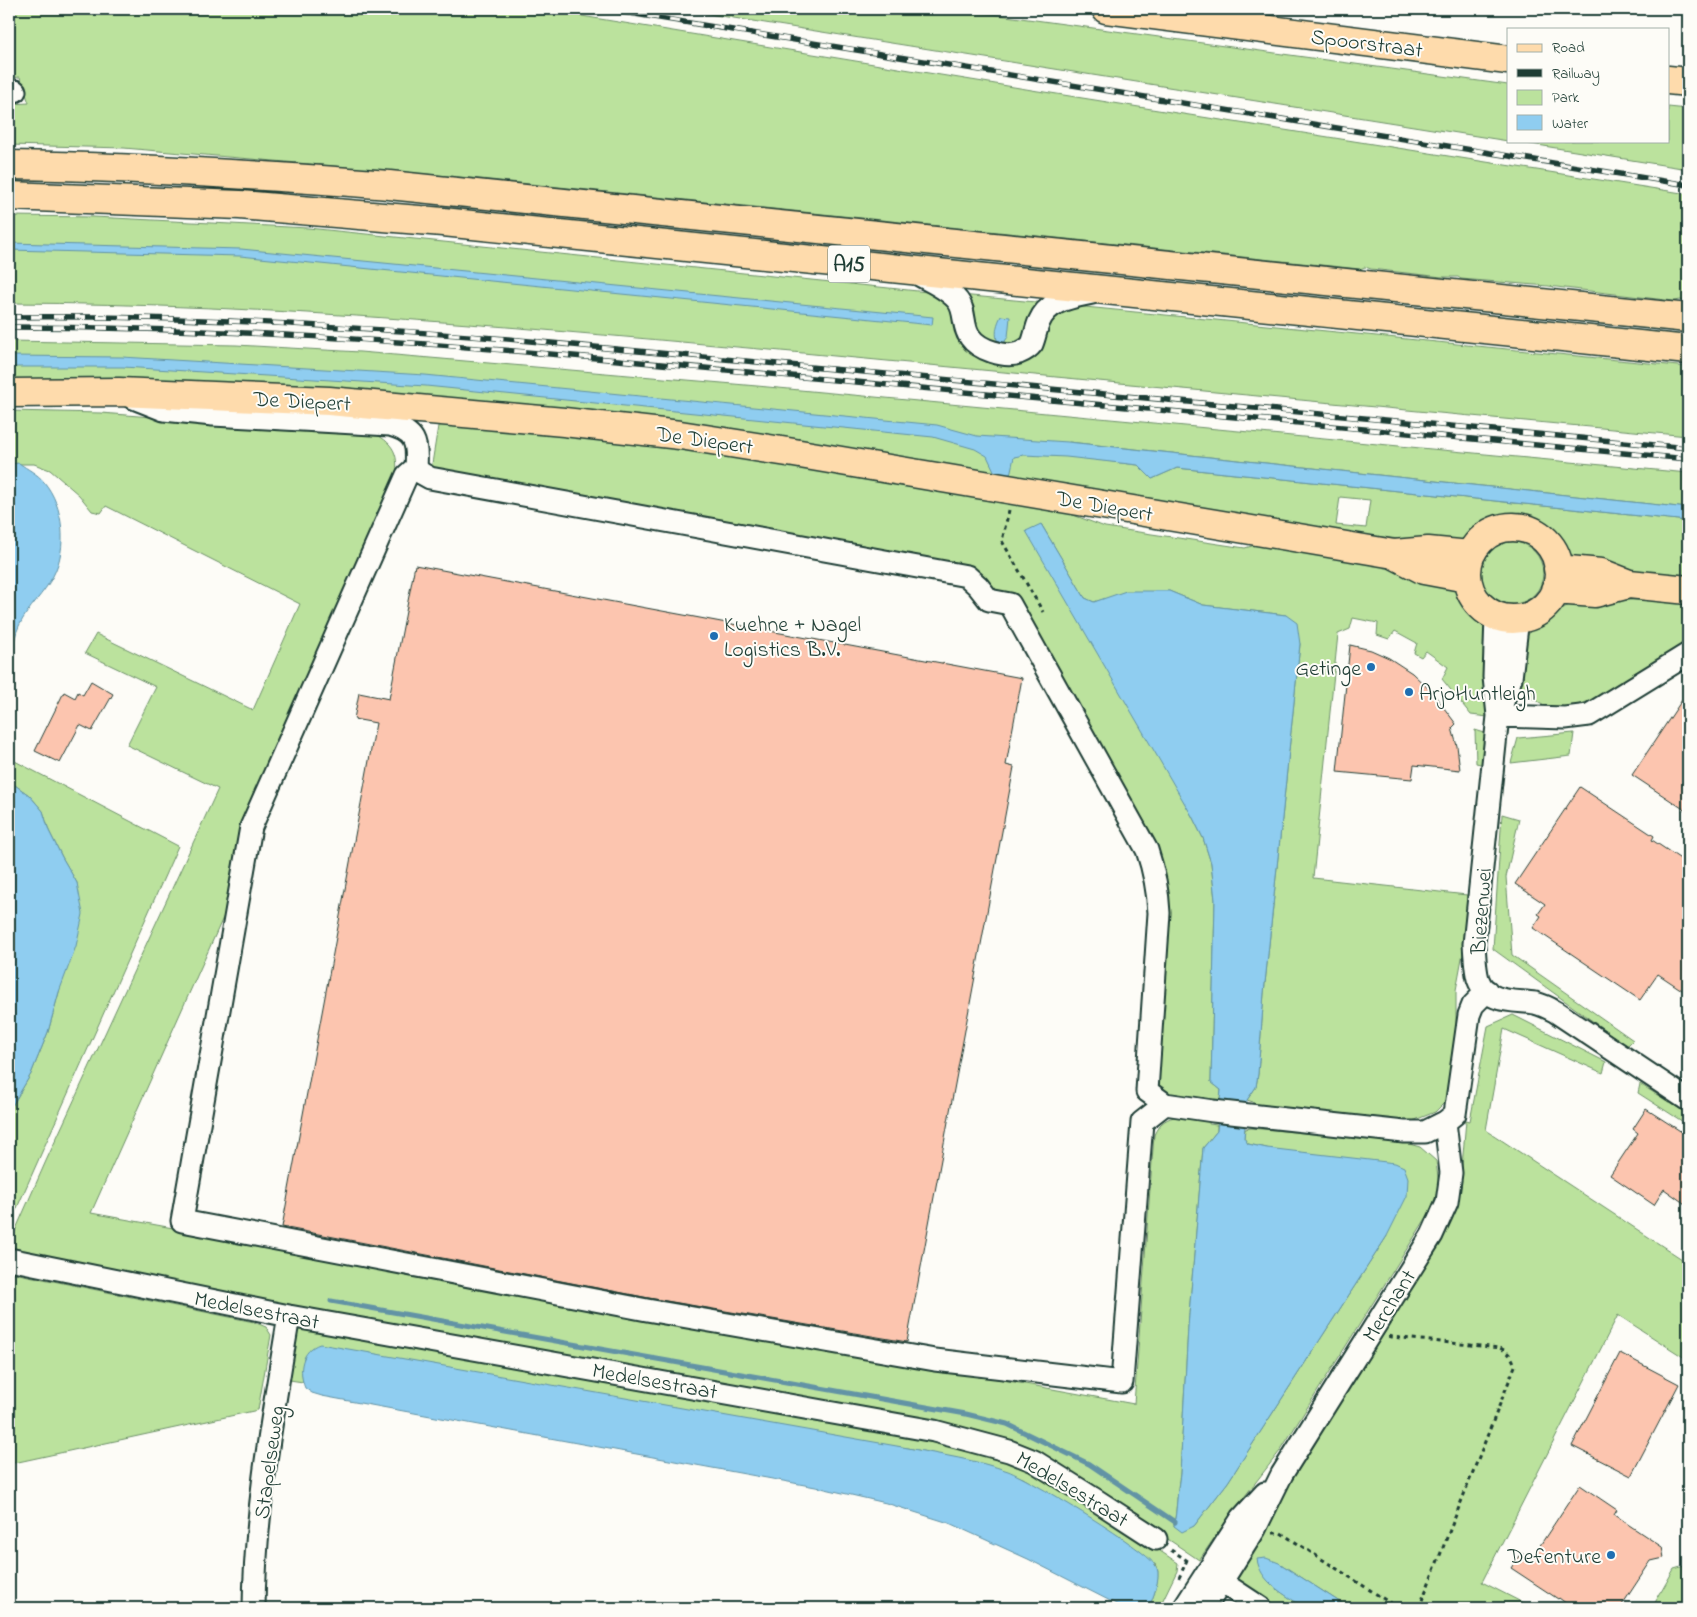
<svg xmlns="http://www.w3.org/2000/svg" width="1697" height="1617" font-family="'Indie Flower',sans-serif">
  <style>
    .green { fill: #bbe29d; stroke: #6d9068; fill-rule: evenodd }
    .water { fill: #8fcdf0; stroke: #6293a5 }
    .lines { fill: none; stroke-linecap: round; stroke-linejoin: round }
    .stream { stroke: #6293a5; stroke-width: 5 }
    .building { fill: #fcc5af; stroke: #1f3d34 }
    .minor-casing { stroke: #1f3d34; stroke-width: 25 }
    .major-casing { stroke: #1f3d34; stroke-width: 31 }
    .highway-casing { stroke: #1f3d34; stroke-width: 31 }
    .path { stroke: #1f3d34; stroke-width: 3; stroke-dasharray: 4 4; stroke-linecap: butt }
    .minor { stroke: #fdfcf7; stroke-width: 21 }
    .major { stroke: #fedbac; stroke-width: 28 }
    .highway { stroke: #fedbac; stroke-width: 28 }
    .rail-casing { stroke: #1f3d34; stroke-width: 5.5 }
    .rail { stroke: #fdfcf7; stroke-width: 4; stroke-dasharray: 11; stroke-linecap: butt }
    .poi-dot { fill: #1f6fb2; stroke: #fdfcf7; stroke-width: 2 }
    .labels { text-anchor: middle; stroke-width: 4; stroke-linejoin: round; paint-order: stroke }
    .shield { fill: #fdfcf7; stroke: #62766e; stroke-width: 1 }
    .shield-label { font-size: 21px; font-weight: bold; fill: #1f3d34 }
    .street-label { font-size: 22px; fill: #1f3d34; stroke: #fdfcf7 }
    .poi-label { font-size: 22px; fill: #1f3d34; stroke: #fdfcf7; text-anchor: start }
  </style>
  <rect width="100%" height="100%" fill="#fdfcf7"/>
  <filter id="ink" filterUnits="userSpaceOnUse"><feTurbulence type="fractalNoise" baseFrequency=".02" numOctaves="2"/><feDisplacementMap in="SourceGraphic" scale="10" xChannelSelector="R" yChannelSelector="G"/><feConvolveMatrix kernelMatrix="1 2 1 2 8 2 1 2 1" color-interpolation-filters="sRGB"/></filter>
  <g filter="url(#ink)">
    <path class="green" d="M9 9H539L1038 91 1688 194V302L1681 300 1674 301 1548 286 1461 279 1458 277H1442L1371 269 1365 267 1360 269 471 178 124 148 9 145V104L29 103 20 77 9 78Z
      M677 9H955L1508 85V141Z
      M1668 107 1688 109V169L1512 141H1668Z
      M9 216 94 217 308 228 937 293 957 310 1004 357 1049 317 1075 306 1688 367V436C1393 409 1098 381 803 353 539 329 274 304 9 303Z
      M961 295 1046 303 1030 335 1016 348 979 339Z
      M9 341 236 345 360 352 757 386 1688 473V508L1069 442 1066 456 1138 465 1152 479 1177 468 1688 521V578L1639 573 1592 565 1571 555 1554 533 1541 521 1520 512 1501 515 1481 522 1465 539 1438 544 1344 532 1007 479 9 381ZM1340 497 1370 500 1366 528 1336 525Z
      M9 411 101 413 377 435C400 447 399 465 393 487L240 823 226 911 91 1213 1134 1404 1154 1135C1164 1110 1188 1116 1210 1118L1209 1124 1217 1125V1131L1203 1148 1188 1327 1180 1474C1177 1491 1177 1509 1174 1526H1194L1228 1482 1387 1236 1267 1148 1248 1144 1244 1138 1245 1129 1251 1128 1402 1142 1420 1147 1436 1161 1439 1187 1430 1212 1280 1451 1231 1514 1199 1560 1080 1480 1038 1457 15 1253 12 1238 46 1161 218 789 127 745 156 687 85 653 96 634 253 710 300 604 106 506 101 513 92 511 79 495 50 470 34 464H9Z
      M439 420 611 437 1060 510 1105 527 1245 548 1269 541 1434 577 1457 589 1477 614 1486 631 1488 717 1471 715 1442 679 1448 667 1426 651 1421 657 1414 653 1417 643 1395 631 1389 639 1377 635 1378 623 1353 618 1350 629 1338 634 1313 878 1467 895 1465 942 1456 990V1031L1448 1099 1435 1112 1410 1122 1253 1104V1102L1247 1100 1256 1087 1258 1074 1264 993 1300 644 1286 615 1203 605 1169 591 1104 599 1094 602 1085 598 1041 524 1192 816 1203 838 1211 863 1215 900 1211 1082 1221 1090 1220 1100 1165 1094 1158 1087 1166 894 985 580 431 470Z
      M1481 573a31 31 0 1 1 62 0a31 31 0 1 1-62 0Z
      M1582 600H1688V646L1596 699 1567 708 1548 707 1530 697 1519 686C1519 677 1518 668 1520 659 1524 623 1552 612 1582 600Z
      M1475 730 1488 734 1485 765 1476 763Z
      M1574 733 1571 756 1511 763 1518 738Z
      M9 758 178 846 9 1226V1111L31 1074 48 1032 59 992 77 883 62 857 49 831 43 811 29 795 9 781Z
      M1502 814 1519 819 1506 877 1512 955 1633 1040 1627 1046 1493 949Z
      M1513 1015 1606 1062 1603 1073 1504 1029 1486 1130 1688 1263V1360L1618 1315 1482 1582 1533 1608H1349L1279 1563 1278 1590 1299 1604 1300 1608H1273L1232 1582 1250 1547 1449 1219 1461 1178 1466 1120 1470 1121 1488 1026Z
      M1640 1084 1688 1114V1125L1638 1093Z
      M9 1272 254 1322 266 1327 271 1335 258 1410 9 1464Z
      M300 1323 982 1449 1066 1488 1178 1563 1177 1571 1159 1608H1148C1154 1596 1160 1580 1157 1566L1123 1539 1023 1478 987 1465 908 1448 302 1374 303 1382 283 1379 288 1345Z
      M1688 1565V1608H1652L1674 1569Z"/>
    <path class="water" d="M9 243 241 249 933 317 932 325 240 256 9 250Z
      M1001 316 1010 317 1008 337 1005 341V346H1000V341L997 340C995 331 997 324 1001 316Z
      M9 356 122 357 425 375 937 425 977 436 1068 442 1688 508V521L1177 468 1152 479 1138 465 1066 457 1024 455 1014 457 1010 475H996L987 456 975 449 933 437 426 386 123 367H9Z
      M19 463C27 469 38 474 44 482 64 506 68 548 53 576 44 594 28 607 19 626 12 641 13 659 9 675V464Z
      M1041 524 1085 598 1094 602 1126 591H1169L1203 605 1286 615 1297 623 1300 644 1264 993 1258 1074 1256 1087 1247 1100 1244 1138 1248 1144 1267 1148 1395 1163 1404 1167 1408 1178 1407 1196 1387 1236 1228 1482 1194 1526 1182 1532 1174 1526C1177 1509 1177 1491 1180 1474L1188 1327 1203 1148 1217 1131 1221 1090 1211 1082 1215 900 1211 863 1203 838 1192 816 1026 531Z
      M9 781 29 795 43 811 49 831 62 857 77 883 83 914 76 946 59 992 48 1032 31 1074 9 1111Z
      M320 1344 908 1448C941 1455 977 1460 1008 1471 1031 1480 1151 1551 1157 1568 1161 1577 1153 1600 1148 1608H1124L1028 1559 949 1523 886 1503 821 1488 322 1396 312 1393 305 1388C298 1371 301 1350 320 1344Z
      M1266 1558 1279 1563 1349 1608H1300L1299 1604C1282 1593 1260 1581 1257 1559Z"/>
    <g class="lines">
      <path class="stream" d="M331 1301 966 1414 1007 1424 1089 1464 1175 1522"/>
    </g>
    <path class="building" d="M415 565 1022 678 1006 765 1014 767 907 1342 649 1298 282 1227 376 723 354 719 359 693 389 699Z
      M1350 645 1371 650 1389 658 1412 673 1432 692 1456 724 1452 728 1457 746 1460 770 1414 765 1412 779 1337 772Z
      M91 681 113 694 92 731 80 725 60 763 35 751 64 692 75 698 78 692 83 695Z
      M1688 691V812L1632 775Z
      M1580 787 1654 836 1652 840 1688 864V994L1658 974 1640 1000 1533 928 1541 916 1538 914 1545 904 1515 884Z
      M1646 1109 1685 1134 1683 1137 1688 1141V1206L1664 1189 1654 1205 1610 1175 1638 1133 1633 1129Z
      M1620 1353 1679 1384 1631 1476 1572 1446Z
      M1580 1485 1617 1510 1614 1515 1662 1547 1664 1558 1651 1561 1620 1608H1587L1582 1605 1571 1607 1559 1598 1558 1599 1511 1568 1521 1553 1531 1559Z"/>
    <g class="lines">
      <g class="minor-casing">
        <path id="minor" d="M9 92 15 91
          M916 273C929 281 948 288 958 301 966 311 962 327 970 337 979 350 1005 358 1019 353 1024 351 1029 348 1032 344 1035 337 1036 329 1039 322 1048 300 1071 298 1092 293
          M131 397 164 410 213 415 390 425C415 432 418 442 416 467L407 475 251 827 182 1221 647 1310 935 1360 1122 1382 1142 1122 1165 1104 1213 1111 1404 1132H1425L1445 1122
          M416 467 421 473 430 478 967 576 978 586 989 600 1010 604 1147 850C1154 871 1158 891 1159 913L1147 1091 1165 1104
          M1496 616 1494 677 1498 716 1474 944C1475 956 1475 968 1478 979 1487 1004 1514 1000 1535 1003 1543 1005 1549 1008 1556 1012L1688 1100
          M1500 711 1511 678 1518 618
          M1498 716 1565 718 1589 715 1688 654
          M9 1259 289 1316 934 1431 1009 1451 1034 1461 1096 1500 1156 1539
          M1211 1575 1261 1608
          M254 1608C255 1510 273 1413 289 1316
          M1184 1608 1242 1518 1265 1493
          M1205 1608 1255 1529 1282 1474 1432 1235 1447 1202 1451 1173 1445 1122 1455 1114 1469 1015 1473 1005 1487 991"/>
      </g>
      <g class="major-casing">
        <path id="major" d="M1106 9 1508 60
          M1668 80 1688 82
          M9 393 119 392 329 401 564 422 680 435 794 453 1394 554 1428 551 1470 555
          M1467 573a46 46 0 1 1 92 0a46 46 0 1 1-92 0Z
          M1395 555 1424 570 1467 578
          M1558 569 1601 573 1629 584 1688 590
          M1555 590 1595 593 1629 584"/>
      </g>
      <g class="highway-casing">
        <path id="highway" d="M9 165C136 167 262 175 389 185L1688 318
          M9 196 240 205 443 222 1688 350"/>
      </g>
      <path class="path" d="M1009 510 1002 541 1043 612
        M1389 1336 1392 1337 1500 1348C1508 1352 1512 1356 1515 1366L1419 1608
        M1273 1533H1281L1398 1608
        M1171 1550 1191 1563
        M1179 1578 1187 1560"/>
      <use href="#minor" class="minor"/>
      <use href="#major" class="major"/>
      <use href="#highway" class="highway"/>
      <g class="rail-casing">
        <path id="rail" d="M604 9 1688 185
          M9 317C175 315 341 326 508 339L1688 448
          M9 327C202 327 393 340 585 357L1688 459"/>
      </g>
      <use href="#rail" class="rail"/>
    </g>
  </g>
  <g class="poi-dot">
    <circle cx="714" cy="636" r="5"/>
    <circle cx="1371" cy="667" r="5"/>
    <circle cx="1409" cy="692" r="5"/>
    <circle cx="1611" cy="1555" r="5"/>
  </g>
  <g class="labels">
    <rect class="shield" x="828" y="245.5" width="42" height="37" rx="4"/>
    <g class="shield-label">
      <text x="849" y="271">A15</text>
    </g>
    <g class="street-label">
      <text transform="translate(1367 42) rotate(7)" y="8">Spoorstraat</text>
      <text transform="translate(302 400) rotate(3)" y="8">De Diepert</text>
      <text transform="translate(705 439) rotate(8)" y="8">De Diepert</text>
      <text transform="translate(1105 505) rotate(10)" y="8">De Diepert</text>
      <text transform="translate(1480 911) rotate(-86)" y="8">Biezenwei</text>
      <text transform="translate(1388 1305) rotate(-58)" y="8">Merchant</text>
      <text transform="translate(257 1309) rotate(11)" y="8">Medelsestraat</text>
      <text transform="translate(655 1380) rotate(10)" y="8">Medelsestraat</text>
      <text transform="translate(268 1462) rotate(-82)" y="8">Stapelseweg</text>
      <text transform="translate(1073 1488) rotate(31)" y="8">Medelsestraat</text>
    </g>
    <g class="poi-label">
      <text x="724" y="631">Kuehne + Nagel<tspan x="724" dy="25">Logistics B.V.</tspan></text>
      <text x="1361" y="675" text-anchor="end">Getinge</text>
      <text x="1419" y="700">ArjoHuntleigh</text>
      <text x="1601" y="1563" text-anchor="end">Defenture</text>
    </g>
  </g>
  <rect width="1697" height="1617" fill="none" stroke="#fdfcf7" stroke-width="30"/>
  <rect x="15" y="15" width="1667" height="1587" fill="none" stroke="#1f3d34" stroke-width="2" filter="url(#ink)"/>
  <rect x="1507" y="28" width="162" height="115" fill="#fdfcf7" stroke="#a4b0a9"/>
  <rect x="1517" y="44" width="25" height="8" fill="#fedbac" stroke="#a4b0a9"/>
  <text x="1552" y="52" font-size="15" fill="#1f3d34">Road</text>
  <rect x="1517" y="69" width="25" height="8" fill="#1f3d34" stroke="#a4b0a9"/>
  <text x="1552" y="78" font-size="15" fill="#1f3d34">Railway</text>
  <rect x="1517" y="90" width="25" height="15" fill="#bbe29d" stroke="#a4b0a9"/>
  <text x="1552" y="102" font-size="15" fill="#1f3d34">Park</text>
  <rect x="1517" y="115" width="25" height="15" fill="#8fcdf0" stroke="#a4b0a9"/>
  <text x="1552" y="128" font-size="15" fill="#1f3d34">Water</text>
</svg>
